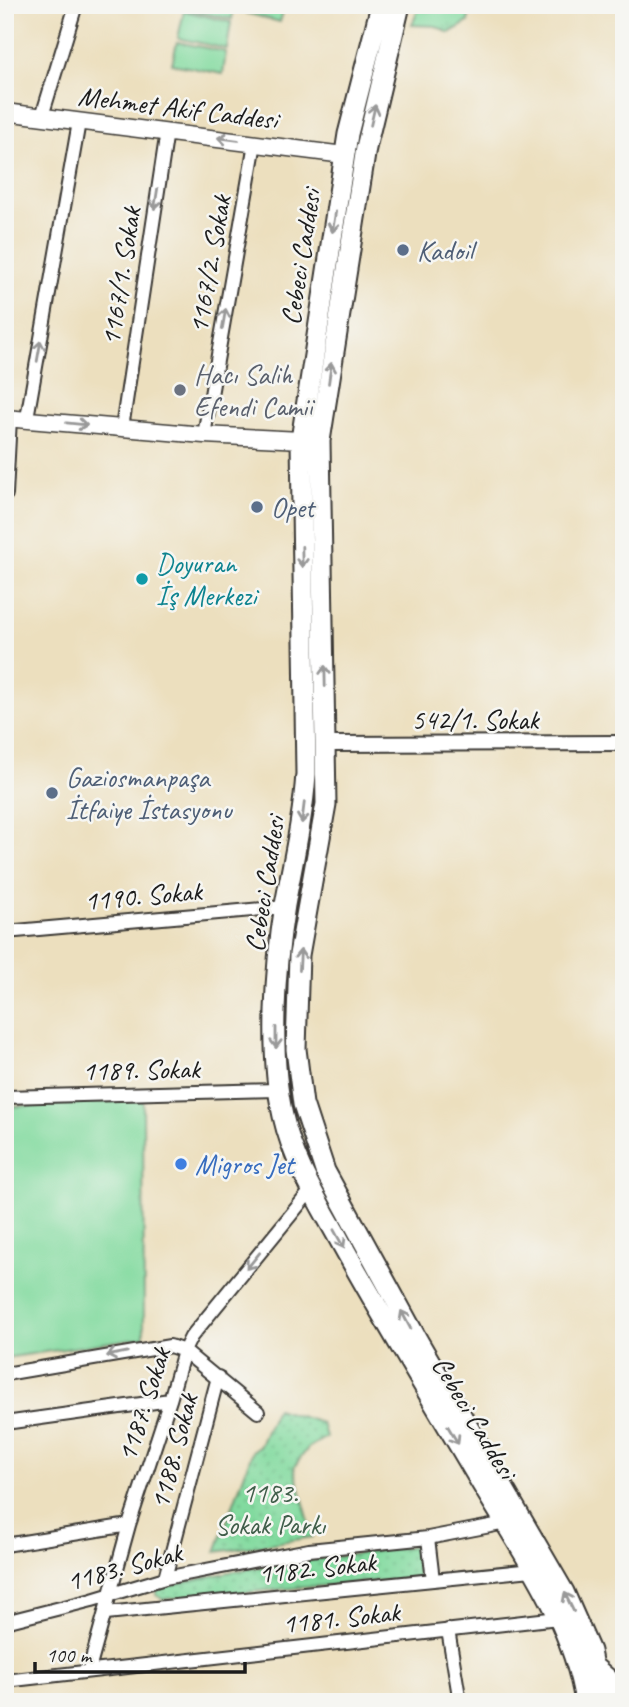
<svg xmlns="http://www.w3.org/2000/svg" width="629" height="1707" font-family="Caveat,sans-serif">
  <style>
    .grass { fill: url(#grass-tufts); stroke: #4f7b5e; stroke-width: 2 }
    .park { fill: url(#park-dots); stroke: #4f7b5e; stroke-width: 2 }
    .pitch { fill: #82da9f; stroke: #4f7b5e; stroke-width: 2 }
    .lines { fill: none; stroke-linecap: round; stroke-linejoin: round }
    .minor-casing { stroke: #3b3934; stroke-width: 16 }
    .tertiary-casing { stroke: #3b3934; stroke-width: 18 }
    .secondary-casing { stroke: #3b3934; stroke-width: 19 }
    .primary-casing { stroke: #3b3934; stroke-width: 23 }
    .minor { stroke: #fff; stroke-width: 12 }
    .tertiary { stroke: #fff; stroke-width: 14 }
    .secondary { stroke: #fff; stroke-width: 16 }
    .primary { stroke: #fff; stroke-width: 19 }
    .oneway { stroke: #999 }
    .service-dot { fill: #5c6f8a; stroke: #f6f6f2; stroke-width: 2.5 }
    .worship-dot { fill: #6b7280; stroke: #f6f6f2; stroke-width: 2.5 }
    .culture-dot { fill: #0f9aa8; stroke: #f6f6f2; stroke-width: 2.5 }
    .shop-dot { fill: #3f7fe0; stroke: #f6f6f2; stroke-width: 2.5 }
    .labels { text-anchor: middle; stroke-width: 5; stroke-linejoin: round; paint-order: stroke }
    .street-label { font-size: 28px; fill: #1c1c1c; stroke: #f6f6f2 }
    .service-label { font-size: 28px; fill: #4e5e75; stroke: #f6f6f2; text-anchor: start }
    .worship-label { font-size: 28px; fill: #5b616d; stroke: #f6f6f2; text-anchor: start }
    .culture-label { font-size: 28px; fill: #0d838f; stroke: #f6f6f2; text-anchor: start }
    .shop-label { font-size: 28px; fill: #366cbe; stroke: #f6f6f2; text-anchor: start }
    .park-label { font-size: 28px; fill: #405e4a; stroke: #f6f6f2 }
  </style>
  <defs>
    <pattern id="grass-tufts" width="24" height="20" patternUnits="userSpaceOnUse" patternTransform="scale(1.75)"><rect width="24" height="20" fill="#82da9f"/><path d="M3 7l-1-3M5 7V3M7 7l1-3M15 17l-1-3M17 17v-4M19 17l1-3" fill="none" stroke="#70ba88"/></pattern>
    <pattern id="park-dots" width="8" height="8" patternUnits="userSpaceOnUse" patternTransform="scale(1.75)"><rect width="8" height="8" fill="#82da9f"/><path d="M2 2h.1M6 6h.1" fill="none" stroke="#70ba88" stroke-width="1.8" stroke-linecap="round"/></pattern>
  </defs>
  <rect width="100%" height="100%" fill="#f6f6f2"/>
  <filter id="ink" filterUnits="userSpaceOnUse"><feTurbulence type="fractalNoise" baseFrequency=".0143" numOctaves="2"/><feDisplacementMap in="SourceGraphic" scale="14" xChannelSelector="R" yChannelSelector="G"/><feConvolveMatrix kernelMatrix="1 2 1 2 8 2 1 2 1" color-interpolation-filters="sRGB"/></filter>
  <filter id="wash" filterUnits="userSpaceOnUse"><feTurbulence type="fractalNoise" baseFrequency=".00686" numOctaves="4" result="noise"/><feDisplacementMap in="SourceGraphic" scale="28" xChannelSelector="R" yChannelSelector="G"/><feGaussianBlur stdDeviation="1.57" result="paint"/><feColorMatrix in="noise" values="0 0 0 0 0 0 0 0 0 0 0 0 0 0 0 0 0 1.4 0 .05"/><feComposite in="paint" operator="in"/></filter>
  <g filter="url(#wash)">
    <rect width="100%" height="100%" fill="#ecdfbe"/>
    <path class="grass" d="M420 5H471L468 22 449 33 436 26 412 25Z"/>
    <path class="park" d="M276 1409 322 1423 326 1437 308 1448 294 1467 313 1537 216 1552 253 1450 259 1447Z
      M414 1546 418 1578 163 1599 156 1595 158 1588 162 1587 234 1571Z"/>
    <path class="pitch" d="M186 5H234L232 19 185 9Z
      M244 5H285L280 22 242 12Z
      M184 11 231 22 227 49 178 38Z
      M177 42 226 52 223 74 172 64Z
      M143 1100 144 1337 5 1358V1107Z"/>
  </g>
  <g filter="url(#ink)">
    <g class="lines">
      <g class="minor-casing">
        <path id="minor" d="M42 116 76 5
          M27 418 79 122
          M122 428 167 131
          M204 435 255 143
          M5 932 285 907
          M5 1097 278 1090
          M5 1374 170 1346 184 1351 258 1412
          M5 1423 170 1400
          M428 1538 433 1580
          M5 1545 129 1525
          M165 1578 218 1377
          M106 1613 532 1570
          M5 1622 92 1600 165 1578 309 1550 428 1538 506 1523
          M448 1630 460 1702
          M89 1670 129 1525 170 1400 184 1351 191 1337 312 1189
          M5 1681 558 1618"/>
      </g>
      <g class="tertiary-casing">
        <path id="tertiary" d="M5 494 9 418
          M327 744 624 743"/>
      </g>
      <g class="secondary-casing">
        <path id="secondary" d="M5 112 344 155
          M5 418 204 435 301 440"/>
      </g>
      <g class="primary-casing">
        <path id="primary" d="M381 5 348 134 301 440 306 774C303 819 293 861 285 905 275 966 269 1055 283 1116 293 1161 318 1201 340 1241 386 1324 436 1406 484 1488 524 1555 573 1623 585 1702
          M400 5 366 148 320 441 326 804 299 955 296 1049 299 1073 303 1104 325 1171 418 1341 564 1592 590 1651 600 1702
          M622 5 624 7
          M593 1666 608 1679 623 1702"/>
      </g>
      <use href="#minor" class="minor"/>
      <use href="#tertiary" class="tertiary"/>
      <use href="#secondary" class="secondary"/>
      <use href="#primary" class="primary"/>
    </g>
    <defs><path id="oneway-shaft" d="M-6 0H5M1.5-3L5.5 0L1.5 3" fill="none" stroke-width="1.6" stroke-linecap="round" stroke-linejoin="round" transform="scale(1.75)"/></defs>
    <g class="oneway">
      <use href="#oneway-shaft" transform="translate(373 115) rotate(-77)"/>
      <use href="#oneway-shaft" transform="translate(228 139) rotate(-173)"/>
      <use href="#oneway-shaft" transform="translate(156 199) rotate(99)"/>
      <use href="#oneway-shaft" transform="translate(334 222) rotate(99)"/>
      <use href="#oneway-shaft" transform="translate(224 319) rotate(-80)"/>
      <use href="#oneway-shaft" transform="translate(39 351) rotate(-80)"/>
      <use href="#oneway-shaft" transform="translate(330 373) rotate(-82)"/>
      <use href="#oneway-shaft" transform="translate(77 424) rotate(6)"/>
      <use href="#oneway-shaft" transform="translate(302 557) rotate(89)"/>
      <use href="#oneway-shaft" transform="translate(325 676) rotate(-91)"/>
      <use href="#oneway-shaft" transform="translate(303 813) rotate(97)"/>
      <use href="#oneway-shaft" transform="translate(300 960) rotate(-87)"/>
      <use href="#oneway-shaft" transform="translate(276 1038) rotate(90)"/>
      <use href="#oneway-shaft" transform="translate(339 1239) rotate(61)"/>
      <use href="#oneway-shaft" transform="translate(253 1261) rotate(129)"/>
      <use href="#oneway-shaft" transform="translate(406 1320) rotate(-118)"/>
      <use href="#oneway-shaft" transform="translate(117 1354) rotate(169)"/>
      <use href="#oneway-shaft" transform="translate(453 1435) rotate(59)"/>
      <use href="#oneway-shaft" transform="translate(569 1602) rotate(-116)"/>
    </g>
  </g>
  <g class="service-dot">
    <circle cx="403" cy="250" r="7"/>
    <circle cx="257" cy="507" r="7"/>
    <circle cx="52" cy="793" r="7"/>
  </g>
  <circle class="worship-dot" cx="180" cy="390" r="7"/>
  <circle class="culture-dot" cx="142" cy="579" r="7"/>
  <circle class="shop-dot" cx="181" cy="1164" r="7"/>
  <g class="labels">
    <g class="street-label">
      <text transform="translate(178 107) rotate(7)" y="10">Mehmet Akif Caddesi</text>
      <text transform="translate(300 257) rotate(-81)" y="10">Cebeci Caddesi</text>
      <text transform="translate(209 264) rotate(-80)" y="10">1167/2. Sokak</text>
      <text transform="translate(120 276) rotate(-81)" y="10">1167/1. Sokak</text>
      <text x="475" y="729">542/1. Sokak</text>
      <text transform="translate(264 884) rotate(-81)" y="10">Cebeci Caddesi</text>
      <text transform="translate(143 895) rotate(-5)" y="10">1190. Sokak</text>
      <text transform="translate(141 1069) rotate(-1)" y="10">1189. Sokak</text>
      <text transform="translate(143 1404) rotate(-72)" y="10">1187. Sokak</text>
      <text transform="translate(475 1417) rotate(59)" y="10">Cebeci Caddesi</text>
      <text transform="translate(173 1451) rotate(-75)" y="10">1188. Sokak</text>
      <text transform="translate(124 1566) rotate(-15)" y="10">1183. Sokak</text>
      <text transform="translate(317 1567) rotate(-6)" y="10">1182. Sokak</text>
      <text transform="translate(341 1617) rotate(-6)" y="10">1181. Sokak</text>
    </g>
    <g class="service-label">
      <text x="417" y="260">Kadoil</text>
      <text x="271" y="517">Opet</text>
      <text x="66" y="787">Gaziosmanpaşa<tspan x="66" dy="32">İtfaiye İstasyonu</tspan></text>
    </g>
    <g class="worship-label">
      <text x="194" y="384">Hacı Salih<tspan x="194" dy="32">Efendi Camii</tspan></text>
    </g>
    <g class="culture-label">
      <text x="156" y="573">Doyuran<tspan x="156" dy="32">İş Merkezi</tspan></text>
    </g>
    <g class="shop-label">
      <text x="195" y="1174">Migros Jet</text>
    </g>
    <g class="park-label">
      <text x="270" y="1502">1183.<tspan x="270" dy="32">Sokak Parkı</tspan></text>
    </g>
  </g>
  <rect width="629" height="1707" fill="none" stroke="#f6f6f2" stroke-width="28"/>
  <path d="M35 1662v10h210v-10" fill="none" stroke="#1c1c1c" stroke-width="3.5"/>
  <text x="46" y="1662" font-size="21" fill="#1c1c1c" stroke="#f6f6f2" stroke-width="5" paint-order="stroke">100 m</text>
</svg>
